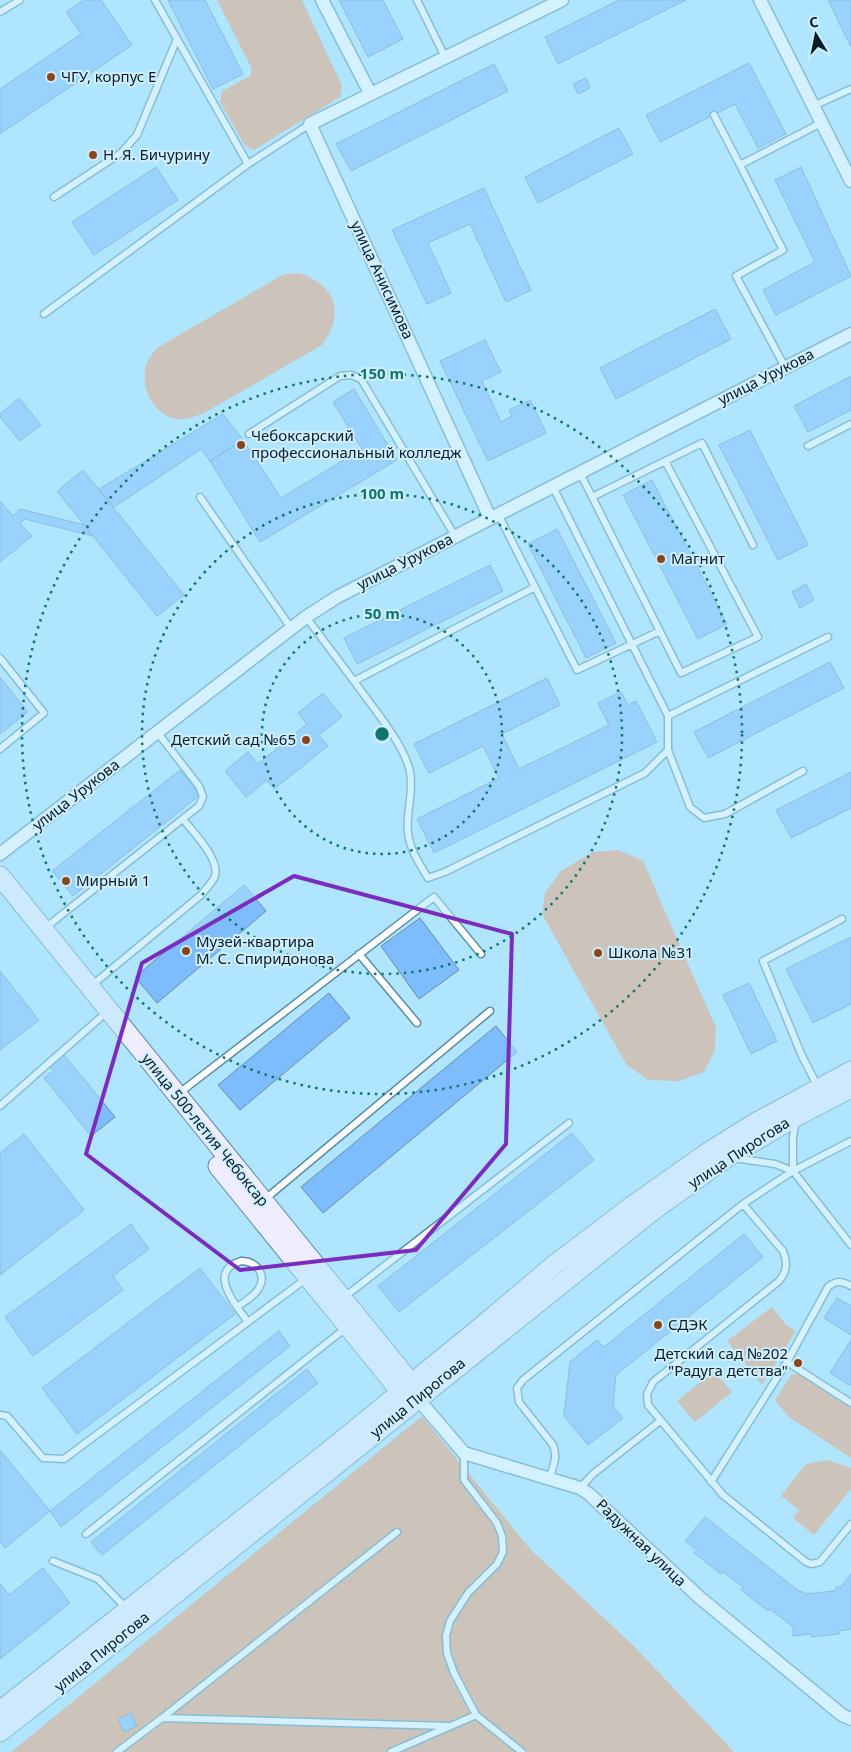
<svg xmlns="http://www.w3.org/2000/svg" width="851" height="1752" font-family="'Noto Sans',sans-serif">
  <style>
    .green { fill: #ef9a6b }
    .building { fill: #7ebdfd; stroke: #698bae }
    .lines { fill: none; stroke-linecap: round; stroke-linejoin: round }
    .lane-casing { stroke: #5a8da5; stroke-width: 9 }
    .street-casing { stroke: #5a8da5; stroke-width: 15 }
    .secondary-casing { stroke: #5a8da5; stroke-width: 21 }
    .lane { stroke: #fff; stroke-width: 6 }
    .street { stroke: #fff; stroke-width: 12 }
    .secondary { stroke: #efedfd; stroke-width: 19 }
    .marked { fill: none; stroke: #7b2cbf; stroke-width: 4; stroke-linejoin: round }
    .ring { fill: none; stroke: #0f766e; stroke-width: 2.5; stroke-dasharray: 2.5 5 }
    .poi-dot { fill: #8a451a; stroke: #cfeefe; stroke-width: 2 }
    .labels { text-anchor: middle; stroke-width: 4; stroke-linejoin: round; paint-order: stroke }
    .poi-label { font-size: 15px; fill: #091e28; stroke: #cfeefe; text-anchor: start }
    .street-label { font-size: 15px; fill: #091e28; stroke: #cfeefe }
    .centre { fill: #0f766e; stroke: #cfeefe; stroke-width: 2.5 }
    .ring-label { font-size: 15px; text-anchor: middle; font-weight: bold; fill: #0f766e; stroke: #cfeefe; stroke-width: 4; stroke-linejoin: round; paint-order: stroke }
  </style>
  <rect width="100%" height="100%" fill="#afe5fe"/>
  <path class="green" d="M217 0H302L342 86 340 97 254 150 245 146 220 102 222 91 250 76 252 69Z
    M300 273C337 287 345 313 322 345L204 413C198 415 192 418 185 419 157 422 139 390 146 365 148 359 153 353 157 348L284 274Z
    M618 850 643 861 716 1028 715 1050 704 1072 679 1081 648 1080 626 1064 542 914 545 893 561 871 593 852Z
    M772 1307 786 1325 796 1331 762 1385 727 1341Z
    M714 1371 732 1392 695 1422 677 1401Z
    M792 1374H799L851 1406V1458L789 1417 775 1400Z
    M422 1416 530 1549 633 1645 734 1752H11Z
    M828 1460 851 1468V1489L814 1535 793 1518 799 1510 781 1496 806 1464Z"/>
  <path class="building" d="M84 0H101L132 45 0 134V89L81 34 66 12Z
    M168 0H205L243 74 213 89Z
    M339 0H383L403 39 368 57Z
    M619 0H686L558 64 545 37Z
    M828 0H851V47L844 33Z
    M749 63 786 134 758 148 735 104 660 142 646 115Z
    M494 64 508 91 351 171 336 144Z
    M586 78 590 88 578 94 573 84Z
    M619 128 633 154 538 203 525 177Z
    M156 167 178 200 94 255 72 222Z
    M801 167 851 276 776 315 763 290 815 262 775 180Z
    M484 188 531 290 506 302 470 224 428 243 451 293 427 304 392 230Z
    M715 309 731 339 616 399 600 368Z
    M485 340 501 372 482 381 501 422 512 416 509 410 530 400 546 433 488 461 440 361Z
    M851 376V410L808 432 794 406Z
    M354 389 397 460 260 542 210 461 243 440 281 498 362 449 333 402Z
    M19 398 41 425 20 441 0 417V414Z
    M223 414 243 440 210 461 201 449 114 507 99 489Z
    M750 430 808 545 778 560 719 445Z
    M83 470 184 595 157 616 57 491Z
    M652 480 727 624 698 639 623 495Z
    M0 501 13 516 20 509 85 525 93 536 25 519 20 523 32 536 0 562Z
    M557 529 616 643 586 658 528 544Z
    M490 565 503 591 357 664 344 638Z
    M806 584 814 600 800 608 792 592Z
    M830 662 844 688 708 758 694 732Z
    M0 677 28 712 1 733H0Z
    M547 678 560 705 502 734 519 769 609 725 598 703 621 692 628 705 636 701 657 742 434 853 417 819 499 778 483 746 429 773 414 744Z
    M323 693 342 717 319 735 328 746 274 789 267 780 246 797 225 771 248 752 258 764 307 724 298 713Z
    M180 770 200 795 73 896 52 871Z
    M851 772V808L791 838 776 810Z
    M244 885 266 911 157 1003 135 977Z
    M420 918 459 970 419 999 381 946Z
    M851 937V1004L813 1023 786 969Z
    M0 971 39 1020 0 1050Z
    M749 983 777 1041 751 1054 723 995Z
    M329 993 350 1018 240 1110 218 1085Z
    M496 1026 517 1052 323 1213 301 1187Z
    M60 1050 115 1117 91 1136 44 1078 53 1071 46 1061Z
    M572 1133 594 1160 399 1312 378 1286Z
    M24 1134 84 1210 0 1275V1153Z
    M131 1224 149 1249 113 1276 123 1290 33 1356 5 1317Z
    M744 1234 763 1257 616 1375 613 1406 623 1418 588 1445 564 1416 570 1362 597 1340 604 1347Z
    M200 1268 235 1314 77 1434 42 1388Z
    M837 1298 851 1306V1335L824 1318Z
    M279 1331 290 1346 61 1527 50 1511Z
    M851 1340V1386L830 1373Z
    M307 1369 318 1383 102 1555 91 1542Z
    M0 1450 50 1511 5 1548 0 1542Z
    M705 1517 800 1592 801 1591 806 1594 834 1591 838 1586 840 1588 851 1574V1629L839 1631V1634L811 1637V1634L793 1636V1627L770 1609 768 1611 741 1590 743 1587 723 1572 721 1574 694 1553 697 1550 685 1541Z
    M43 1568 70 1603 0 1659V1583L9 1595Z
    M131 1713 137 1726 124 1732 118 1719Z"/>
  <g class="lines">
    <g class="lane-casing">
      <path id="lane" d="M155 0 248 164
        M417 0 445 57
        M0 12 20 0
        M813 106 851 89
        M714 115 740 165 821 123
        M740 165 783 250 736 276 785 367
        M54 197 121 153 137 135 177 39
        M44 314 248 164 310 124
        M249 434 340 376 351 375 361 379 455 536
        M808 446 851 424
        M580 473 681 673 758 637 665 461
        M200 497 291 628
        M592 497 702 443 753 545
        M498 514 577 670 660 631
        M306 617 354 681 535 587
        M0 658 44 713 0 749
        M354 681C370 704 405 745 410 772 413 788 409 802 408 818 405 841 416 859 428 878L445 872 645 773 668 750V716L553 487
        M668 716 828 637
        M668 750 690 807 704 818 725 814 803 771
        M45 928 199 806 203 797 199 786 157 732
        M359 954 417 1023
        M91 986 201 895C205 890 213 882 215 876 220 859 193 832 183 819
        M818 1087 802 1056 763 961 842 919
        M178 1094 434 897 481 954
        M0 1106 100 1018
        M735 1158 775 1164 793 1171 851 1245
        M793 1171V1137L796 1120
        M264 1200 490 1011
        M743 1204 783 1251C788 1263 787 1272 779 1281L653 1382 647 1394 648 1405 723 1495 806 1562 811 1564 820 1562 851 1524
        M241 1261C256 1261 267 1274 259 1288 255 1296 244 1302 237 1307 226 1291 214 1269 241 1261Z
        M343 1298 569 1123
        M237 1307 248 1322
        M787 1362 851 1403
        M0 1415 7 1416 43 1458 64 1459 307 1278
        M464 1453V1480L497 1523 502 1536 503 1552 497 1564 468 1593 450 1621 446 1636 447 1653 454 1673 476 1715 522 1752
        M549 1479C553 1467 558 1457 553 1445L519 1402 517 1388 523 1380 743 1204 793 1171 851 1141
        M711 1482 787 1362 828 1287C836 1280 842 1281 851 1286
        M580 1488 593 1474 660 1421
        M86 1534 347 1327
        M53 1561 98 1579 127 1609
        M162 1718 449 1726
        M117 1752 162 1718 397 1532
        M391 1752 476 1715"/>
    </g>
    <g class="street-casing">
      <path id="street" d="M322 0 370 93
        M760 0 851 181
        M490 518 310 124 562 0
        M0 854 306 617 337 597 851 334
        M418 1399 464 1453 580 1488 589 1494 699 1597 842 1715 851 1719"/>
    </g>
    <g class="secondary-casing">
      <path id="secondary" d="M0 876 411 1383 415 1393
        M218 1166 401 1392 412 1396
        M0 1711 330 1450 482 1326 554 1265 629 1208 707 1153 755 1123 851 1071
        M0 1732 139 1623 651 1212 726 1158 797 1116 851 1088"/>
    </g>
    <use href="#lane" class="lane"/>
    <use href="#street" class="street"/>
    <use href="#secondary" class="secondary"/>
  </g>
  <path d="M0 0H851V1752H0ZM294 876 512 934 506 1144 416 1250 240 1270 86 1154 142 963Z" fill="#afe5fe" fill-opacity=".55" fill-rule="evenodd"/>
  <path class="marked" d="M294 876 512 934 506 1144 416 1250 240 1270 86 1154 142 963Z"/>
  <g class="ring">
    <circle cx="382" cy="734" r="120"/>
    <circle cx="382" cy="734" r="240"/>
    <circle cx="382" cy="734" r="360"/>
  </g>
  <g class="poi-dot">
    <circle cx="51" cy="77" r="5"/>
    <circle cx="93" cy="155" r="5"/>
    <circle cx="241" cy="445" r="5"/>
    <circle cx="661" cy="559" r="5"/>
    <circle cx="306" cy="740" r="5"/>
    <circle cx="66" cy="881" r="5"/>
    <circle cx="186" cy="951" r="5"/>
    <circle cx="598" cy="953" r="5"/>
    <circle cx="658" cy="1325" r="5"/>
    <circle cx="798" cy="1363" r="5"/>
  </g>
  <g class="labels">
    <g class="poi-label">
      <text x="61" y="82">ЧГУ, корпус Е</text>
      <text x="103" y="160">Н. Я. Бичурину</text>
      <text x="251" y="441">Чебоксарский<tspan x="251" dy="17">профессиональный колледж</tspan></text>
      <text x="671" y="564">Магнит</text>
      <text x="296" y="745" text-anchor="end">Детский сад №65</text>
      <text x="76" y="886">Мирный 1</text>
      <text x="196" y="947">Музей-квартира<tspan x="196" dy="17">М. С. Спиридонова</tspan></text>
      <text x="608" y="958">Школа №31</text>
      <text x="668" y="1330">СДЭК</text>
      <text x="788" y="1359" text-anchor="end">Детский сад №202<tspan x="788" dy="17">"Радуга детства"</tspan></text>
    </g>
    <g class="street-label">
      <text transform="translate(382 280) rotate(65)" y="5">улица Анисимова</text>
      <text transform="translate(766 377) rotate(-27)" y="5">улица Урукова</text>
      <text transform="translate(405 562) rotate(-27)" y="5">улица Урукова</text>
      <text transform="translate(76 795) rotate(-38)" y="5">улица Урукова</text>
      <text transform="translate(205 1130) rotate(51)" y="5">улица 500-летия Чебоксар</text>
      <text transform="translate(739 1153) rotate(-33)" y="5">улица Пирогова</text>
      <text transform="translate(418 1398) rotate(-39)" y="5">улица Пирогова</text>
      <text transform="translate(641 1543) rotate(44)" y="5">Радужная улица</text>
      <text transform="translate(102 1652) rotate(-39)" y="5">улица Пирогова</text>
    </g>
  </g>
  <circle cx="382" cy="734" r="8" class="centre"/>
  <g class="ring-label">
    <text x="382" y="379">150 m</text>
    <text x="382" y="499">100 m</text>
    <text x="382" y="619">50 m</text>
  </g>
  <g transform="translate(816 35) rotate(350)" stroke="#cfeefe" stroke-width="4" paint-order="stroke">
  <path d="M0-4L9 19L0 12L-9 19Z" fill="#091e28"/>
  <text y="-8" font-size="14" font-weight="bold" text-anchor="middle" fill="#091e28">С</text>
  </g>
</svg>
